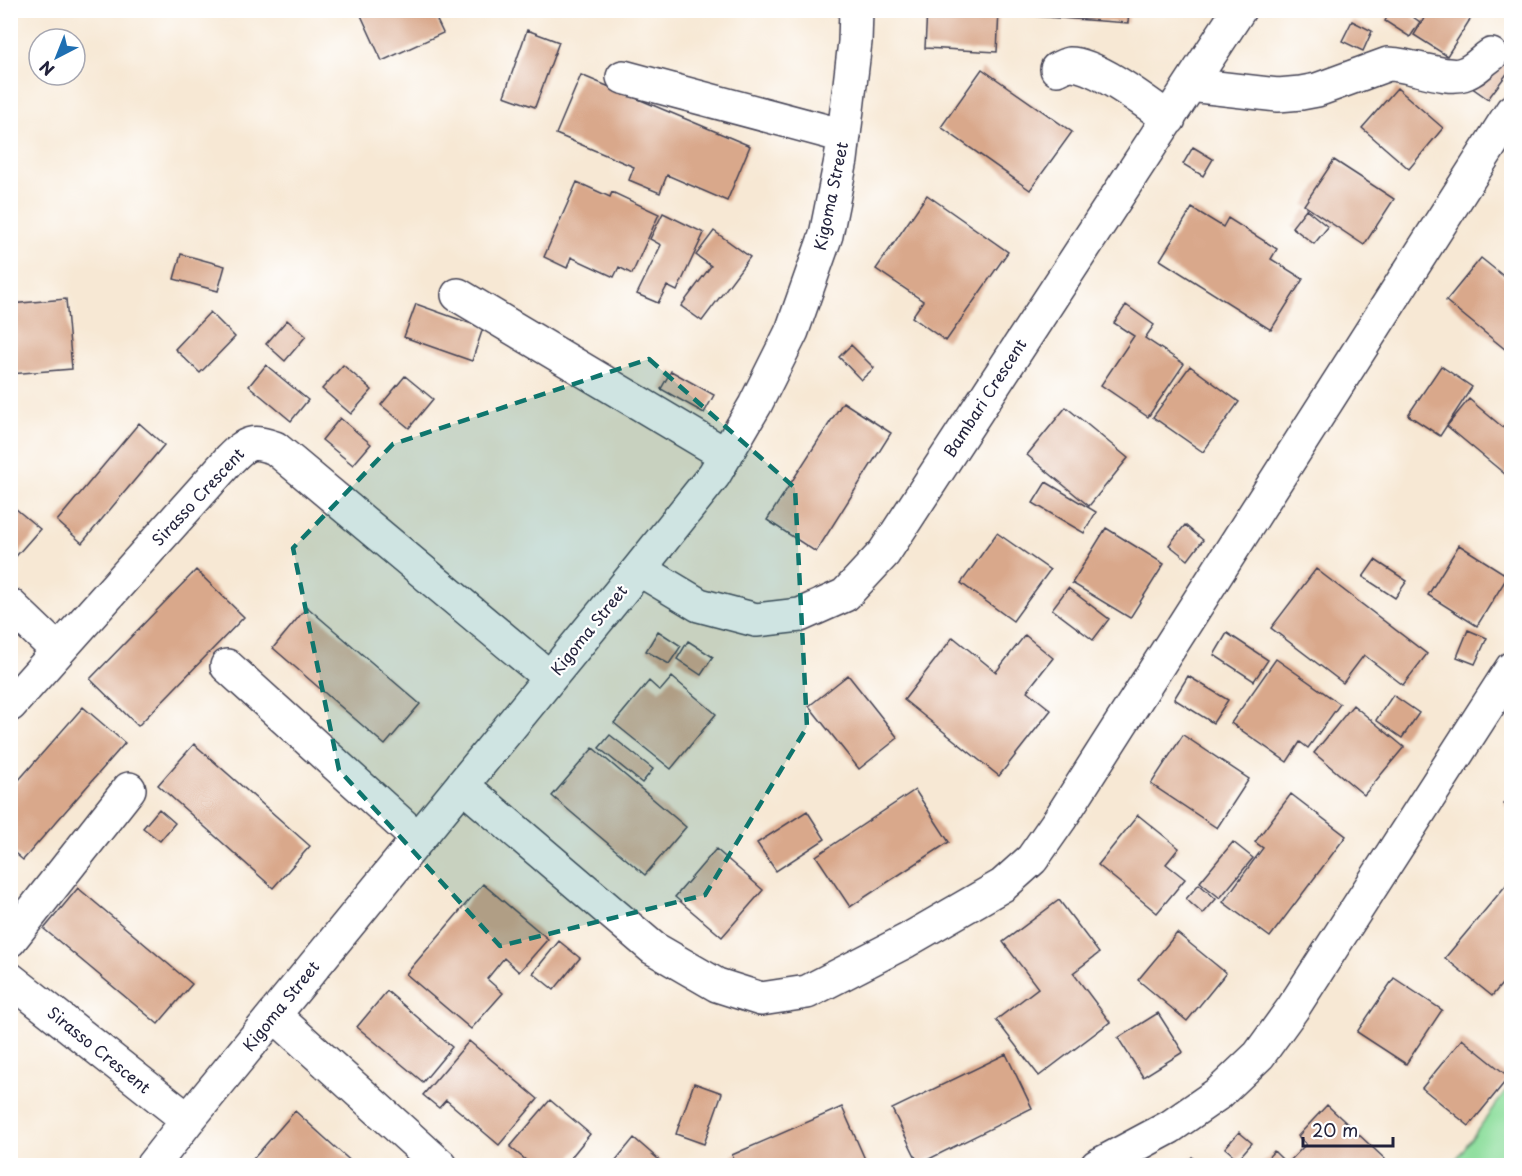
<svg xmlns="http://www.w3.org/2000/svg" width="1522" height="1176" font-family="'Playpen Sans',sans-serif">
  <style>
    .green { fill: #8ede9d; stroke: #58806c; stroke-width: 1.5 }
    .building { fill: #d9a88b }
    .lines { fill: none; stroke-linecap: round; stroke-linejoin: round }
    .minor-casing { stroke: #424052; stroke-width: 36 }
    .minor { stroke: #fff; stroke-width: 33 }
    .marked { fill: #0f766e; fill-opacity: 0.2; stroke: #0f766e; stroke-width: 4.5; stroke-dasharray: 12 8; stroke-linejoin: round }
    .labels { text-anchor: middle; stroke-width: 4.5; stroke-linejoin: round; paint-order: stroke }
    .street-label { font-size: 16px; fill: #22223b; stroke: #fff }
  </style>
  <rect width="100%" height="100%" fill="#fff"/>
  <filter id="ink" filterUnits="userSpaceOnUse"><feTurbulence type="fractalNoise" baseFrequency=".0167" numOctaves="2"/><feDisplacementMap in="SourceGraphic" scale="12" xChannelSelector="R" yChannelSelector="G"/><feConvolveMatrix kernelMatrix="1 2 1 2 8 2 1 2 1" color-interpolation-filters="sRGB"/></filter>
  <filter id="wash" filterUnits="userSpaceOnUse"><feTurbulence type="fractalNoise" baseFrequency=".008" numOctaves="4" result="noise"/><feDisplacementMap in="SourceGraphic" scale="24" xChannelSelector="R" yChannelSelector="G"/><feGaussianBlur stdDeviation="1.35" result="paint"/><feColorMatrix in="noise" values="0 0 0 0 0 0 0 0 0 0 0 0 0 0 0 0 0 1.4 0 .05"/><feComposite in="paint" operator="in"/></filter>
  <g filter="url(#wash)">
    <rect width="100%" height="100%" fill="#f7e8d4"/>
    <path class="green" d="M1511 1084V1165H1452Z"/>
    <g id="blocks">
      <path class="building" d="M365 10H432L443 33 382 61 360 13Z
        M927 10H999L997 52 925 48Z
        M1019 10H1129L1128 23 1019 15Z
        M1391 10H1403L1420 22 1410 37 1385 21Z
        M1410 10H1426L1421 17Z
        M1429 10H1476L1447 56 1414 35Z
        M1352 21 1372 31 1363 51 1342 41Z
        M527 30 559 42 535 107 504 96Z
        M1497 50 1512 60V67L1488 99 1471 87Z
        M982 69 1072 132 1030 190 941 127Z
        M581 75 750 146 727 201 667 175 660 193 629 180 634 167 556 134Z
        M1397 88 1443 128 1409 169 1362 128Z
        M1193 147 1213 159 1203 176 1183 164Z
        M1334 160 1394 199 1364 245 1304 205Z
        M577 182 610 197 612 192 659 214 632 274 619 267 614 277 571 257 567 268 544 257Z
        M927 195 1008 252 946 341 912 317 923 301 876 269Z
        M1192 208 1223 227 1228 218 1277 249 1271 259 1303 279 1271 330 1160 260Z
        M1306 209 1328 227 1314 244 1292 227Z
        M663 213 704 233 677 291 667 286 658 303 637 294 661 245 650 239Z
        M714 231 750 257 702 321 681 306 711 266 696 255Z
        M181 254 225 266 218 291 174 279Z
        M1481 258 1512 283V343L1506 350 1446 301Z
        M66 299 72 369 10 374V304Z
        M416 304 483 328 472 361 404 337Z
        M1126 305 1154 325 1145 338 1184 364 1148 417 1101 385 1134 336 1114 323Z
        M210 312 235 337 200 373 175 349Z
        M287 320 306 336 285 361 266 344Z
        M851 345 874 368 861 380 839 357Z
        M266 365 308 400 291 421 249 386Z
        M343 365 372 390 351 414 322 389Z
        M1190 366 1239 402 1203 452 1153 417Z
        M1441 366 1472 387 1440 436 1408 415Z
        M671 371 714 395 704 413 661 389Z
        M405 376 433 399 409 428 381 405Z
        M1469 399 1506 430 1512 423V480L1447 426Z
        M843 402 891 433 816 552 767 520Z
        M1066 407 1128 458 1089 506 1027 455Z
        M340 418 371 444 353 465 322 440Z
        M139 423 164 445 82 543 57 521Z
        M1046 482 1096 512 1084 533 1033 503Z
        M10 504 40 529 10 563Z
        M1185 525 1203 540 1188 560 1169 545Z
        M1106 528 1164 564 1130 618 1072 583Z
        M997 533 1050 570 1013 621 961 583Z
        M1459 545 1508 576 1477 626 1428 595Z
        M1375 560 1407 581 1395 598 1363 577Z
        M1316 569 1427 654 1403 685 1364 655 1343 683 1271 628Z
        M196 570 244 617 138 726 90 679Z
        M1068 588 1109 619 1093 640 1052 609Z
        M307 607 420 704 385 745 273 648Z
        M1468 630 1487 638 1475 664 1457 657Z
        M658 631 681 646 669 664 646 651Z
        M1227 633 1268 660 1254 681 1214 655Z
        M1025 635 1053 658 1027 691 1051 710 999 776 904 700 953 637 996 672Z
        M688 641 713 657 701 675 677 659Z
        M1276 659 1340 704 1308 748 1300 742 1287 762 1231 723Z
        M848 675 898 738 859 769 809 706Z
        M1188 676 1228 700 1213 723 1174 699Z
        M672 677 716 714 671 769 614 723 649 681 660 691Z
        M1393 695 1419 713 1402 738 1376 720Z
        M1353 705 1404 747 1364 795 1314 753Z
        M83 707 125 743 23 860 10 849V790Z
        M610 735 653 769 642 783 599 748Z
        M1183 735 1249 779 1217 828 1151 784Z
        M194 744 310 846 273 888 158 785Z
        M593 748 686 827 645 875 552 796Z
        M915 790 949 842 850 907 816 856Z
        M1512 792V809L1504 804Z
        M1291 794 1346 836 1270 937 1223 902 1263 848 1255 842Z
        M159 809 175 823 160 841 143 828Z
        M807 811 825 839 776 871 757 843Z
        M1138 815 1179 848 1166 864 1185 879 1157 913 1098 865Z
        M1233 842 1253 858 1220 898 1200 882Z
        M716 849 763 890 722 937 675 897Z
        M1512 878V972L1492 996 1445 958Z
        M483 884 548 939 519 972 504 958 487 979 503 993 471 1029 406 974Z
        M1199 884 1216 899 1203 914 1186 899Z
        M78 888 192 984 158 1024 44 929Z
        M1059 900 1099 953 1073 973 1110 1022 1039 1076 996 1020 1038 988 1003 942Z
        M1177 933 1226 973 1187 1021 1138 980Z
        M559 941 580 958 554 990 533 973Z
        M1394 978 1442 1010 1406 1064 1357 1032Z
        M387 991 452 1047 423 1082 357 1027Z
        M1158 1013 1183 1052 1143 1077 1118 1038Z
        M1462 1039 1509 1077 1469 1126 1422 1088Z
        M469 1041 538 1099 499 1145 446 1100 439 1108 423 1095Z
        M1006 1054 1032 1108 919 1164 892 1109Z
        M694 1083 722 1093 704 1144 676 1134Z
        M550 1100 590 1134 564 1166H533L510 1147Z
        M1327 1105 1385 1159 1379 1166H1260L1274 1151 1287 1164 1306 1144 1298 1136Z
        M842 1107 868 1166H737L732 1155Z
        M295 1111 356 1166H247Z
        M1239 1132 1252 1143 1238 1159 1225 1148Z
        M634 1138 666 1166H611Z
        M1192 1157 1199 1166H1183Z"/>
    </g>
  </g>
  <g filter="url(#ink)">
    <use href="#blocks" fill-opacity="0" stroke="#424052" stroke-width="1.5"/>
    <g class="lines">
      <g class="minor-casing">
        <path id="minor" d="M1057 69C1062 67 1066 64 1070 64 1096 64 1147 103 1169 119
          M623 77 844 136
          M1190 85 1278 95 1301 93 1317 90 1388 64C1409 64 1447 80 1463 74 1474 71 1482 61 1491 55
          M458 295 726 455
          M639 569 699 605 756 620 800 615 845 595 884 553 1239 10
          M10 605 58 651
          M227 666 418 839
          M10 705 230 459C247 442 252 440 275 448L550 678
          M462 785 653 948 717 985 761 999 807 992 906 941 1003 885 1032 859 1060 819 1512 111
          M10 940 129 789
          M10 979 188 1120
          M274 1015 441 1166
          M152 1166 188 1120 639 569 714 475 755 405 792 331 826 235 841 160 855 42 856 10
          M1097 1166 1170 1127 1219 1093 1259 1055 1293 1008 1512 668"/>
      </g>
      <use href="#minor" class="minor"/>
    </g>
  </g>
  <path class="marked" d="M649 359 795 488 807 727 705 895 500 946 339 770 293 548 393 444Z"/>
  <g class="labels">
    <g class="street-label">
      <text transform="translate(831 196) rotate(-78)" y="6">Kigoma Street</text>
      <text transform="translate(985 398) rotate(-57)" y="6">Bambari Crescent</text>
      <text transform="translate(198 497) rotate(-47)" y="6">Sirasso Crescent</text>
      <text transform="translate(589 630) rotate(-51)" y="6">Kigoma Street</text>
      <text transform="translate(281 1006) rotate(-51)" y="6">Kigoma Street</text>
      <text transform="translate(99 1050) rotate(39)" y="6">Sirasso Crescent</text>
    </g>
  </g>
  <rect width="1522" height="1176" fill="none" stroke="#fff" stroke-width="36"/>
  <g transform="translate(57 57) rotate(222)"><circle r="28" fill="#ffffff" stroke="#a7a7b1" stroke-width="1.5"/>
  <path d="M0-4.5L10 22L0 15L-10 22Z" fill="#1f6fb2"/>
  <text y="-9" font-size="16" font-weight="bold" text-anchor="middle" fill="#22223b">N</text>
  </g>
  <path d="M1303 1137v9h90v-9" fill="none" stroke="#22223b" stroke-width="3"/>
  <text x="1312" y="1137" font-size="18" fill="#22223b" stroke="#ffffff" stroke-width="4.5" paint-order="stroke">20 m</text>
</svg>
